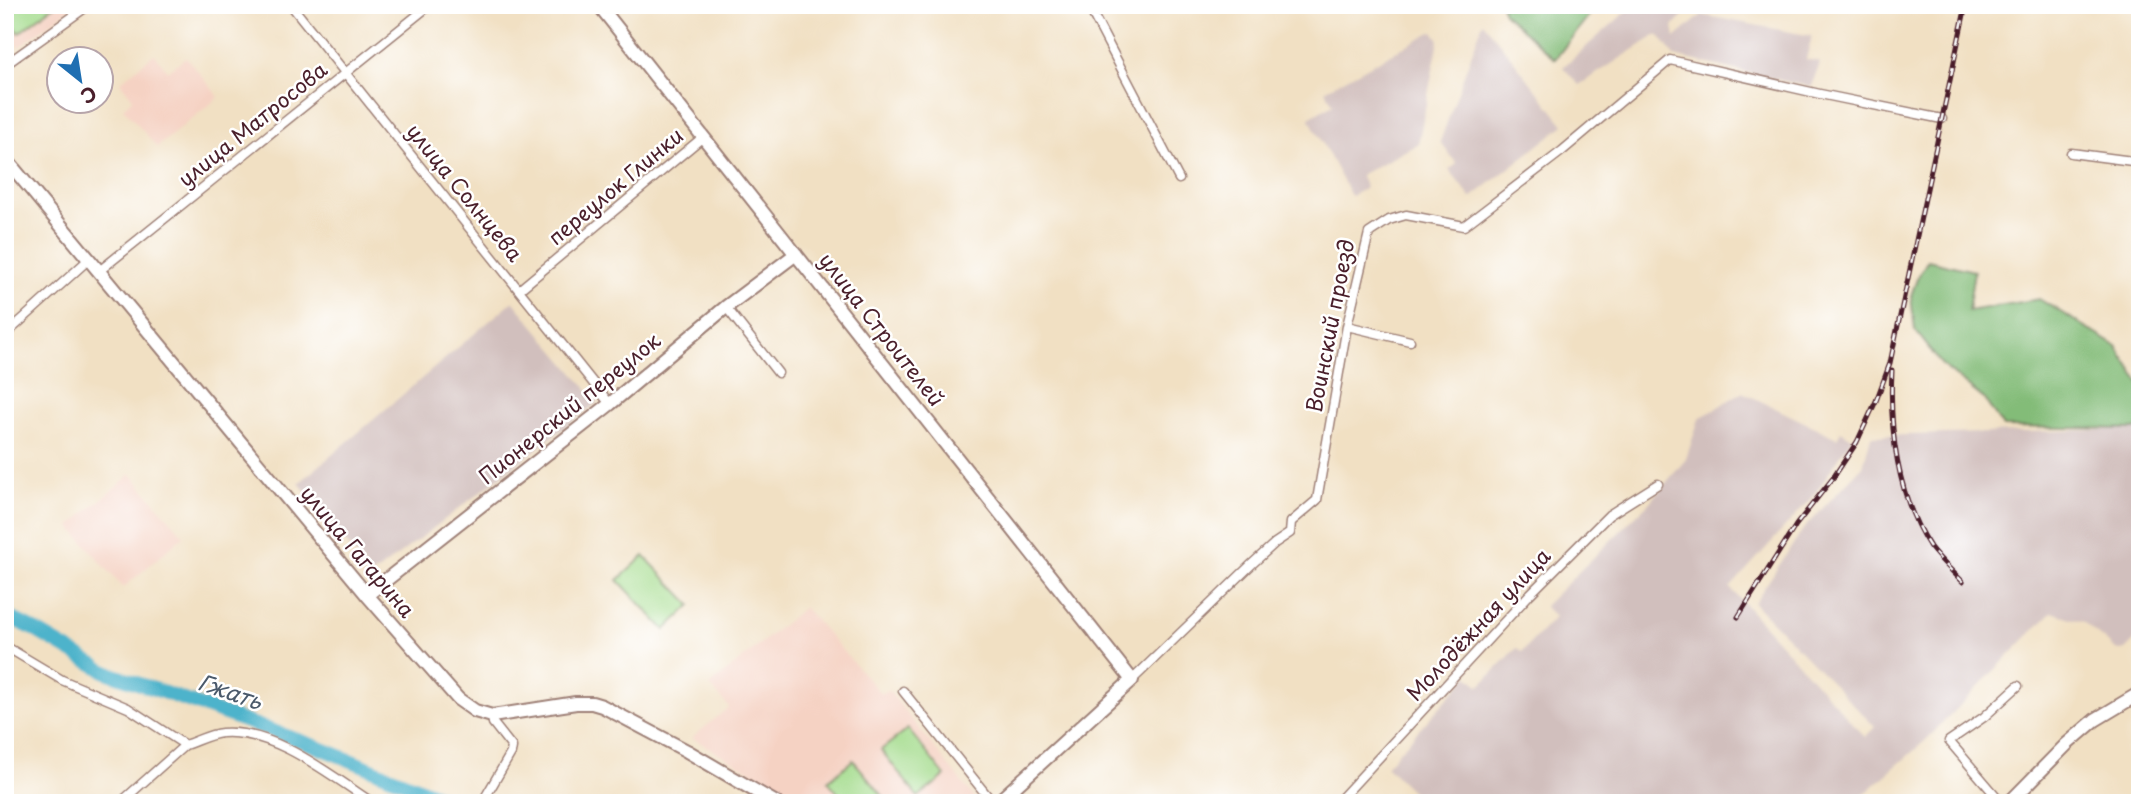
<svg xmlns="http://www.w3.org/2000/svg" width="2145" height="808" font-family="'Playpen Sans',sans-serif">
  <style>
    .built { fill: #f5d2c3 }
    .industrial { fill: #d1bfbd }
    .green { fill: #a4dc8d; stroke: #777e5c; stroke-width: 2 }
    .forest { fill: #83bc78; stroke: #666e52; stroke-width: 2 }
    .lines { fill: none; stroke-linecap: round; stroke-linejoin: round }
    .river { stroke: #4db3cb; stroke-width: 14 }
    .street-casing { stroke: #9e8077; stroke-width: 11 }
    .secondary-casing { stroke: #9e8077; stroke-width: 16 }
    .street { stroke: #fff; stroke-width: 8 }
    .secondary { stroke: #fff; stroke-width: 12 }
    .rail-casing { stroke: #4a1f2b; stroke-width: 5 }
    .rail { stroke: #fff; stroke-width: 2.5; stroke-dasharray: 8; stroke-linecap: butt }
    .labels { text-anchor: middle; stroke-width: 5; stroke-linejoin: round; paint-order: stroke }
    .street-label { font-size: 21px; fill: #4a1f2b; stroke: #fff }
    .water-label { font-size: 23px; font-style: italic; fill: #4b5a6b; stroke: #fff }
  </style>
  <rect width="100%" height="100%" fill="#fff"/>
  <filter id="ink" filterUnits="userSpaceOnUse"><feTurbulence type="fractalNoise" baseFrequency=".0143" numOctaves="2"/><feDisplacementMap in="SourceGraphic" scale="14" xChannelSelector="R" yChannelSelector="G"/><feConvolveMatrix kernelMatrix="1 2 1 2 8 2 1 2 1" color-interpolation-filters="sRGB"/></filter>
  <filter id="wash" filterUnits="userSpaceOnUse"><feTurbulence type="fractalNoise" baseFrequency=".00686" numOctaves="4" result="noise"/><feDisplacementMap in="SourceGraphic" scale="28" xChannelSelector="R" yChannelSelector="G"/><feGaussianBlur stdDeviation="1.57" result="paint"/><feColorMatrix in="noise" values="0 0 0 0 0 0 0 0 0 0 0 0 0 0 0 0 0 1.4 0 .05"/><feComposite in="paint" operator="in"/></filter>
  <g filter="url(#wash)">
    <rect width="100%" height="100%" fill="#f1e0c3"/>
    <path class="built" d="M5 5H75L19 47 5 30Z
      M154 54 168 71 186 57 219 97 157 147 123 108 133 99 120 82Z
      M131 474 184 536 123 588 70 526Z
      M804 607 881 694 888 690 977 801 975 803H806L692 738 729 707 710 686Z"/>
    <path class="industrial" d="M1634 5H1692L1673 27 1675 38 1702 15 1812 36 1806 59 1820 62 1811 87 1674 56 1658 34 1579 85 1563 67Z
      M1483 22 1564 125 1471 198 1449 170 1457 164 1440 142Z
      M1433 31 1439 40 1418 144 1360 175 1366 188 1351 196 1309 118 1333 104 1325 90Z
      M513 301 598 402 372 575 299 483Z
      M1742 392 1837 438 1841 431 1852 438 1814 495 1730 588 1865 737 1875 727 1754 603 1804 528 1863 466 1871 436 2140 429V635L2125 650H2116L2083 622 2052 612 1926 740 1854 803H1424L1386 766 1468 676 1480 686 1517 648 1522 652 1555 617 1544 606 1649 503 1686 459 1699 419Z"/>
    <path class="green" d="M5 5H55L19 33 5 14Z
      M644 556 691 605 665 630 618 580Z
      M908 729 945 776 918 797 881 750Z
      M853 760 888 802 887 803H846L828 781Z"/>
    <path class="forest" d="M1501 5H1597L1555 59 1504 13Z
      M1928 260 1974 271 1968 311 2039 299 2116 346 2140 383V424L2137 429 2003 427 1984 399 1942 365 1915 330 1911 296 1917 278Z"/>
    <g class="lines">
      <path class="river" d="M5 615 33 629 106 672 315 746 436 795 442 803"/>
    </g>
  </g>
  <g filter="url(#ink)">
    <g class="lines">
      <g class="street-casing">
        <path id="street" d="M291 5 610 404
          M1088 5 1179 179
          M5 65 89 5
          M2071 153 2140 162
          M98 272 430 5
          M519 290 703 137
          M726 307 778 373
          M1347 326 1410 341
          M5 335 88 260
          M5 646 62 680 128 708 185 745C197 741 210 734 222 733 275 729 330 775 373 803
          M1132 680 1252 564 1275 543 1290 533 1291 522 1317 500 1347 326 1369 233 1389 220 1406 215 1464 226 1562 151 1670 60 1820 94 1942 119
          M903 691 993 803
          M120 803 185 745
          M482 803 511 753 512 747 493 723 492 716
          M1337 803 1530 594 1609 515 1658 484
          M2002 803 1949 741 1984 717 2018 686"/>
      </g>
      <g class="secondary-casing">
        <path id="secondary" d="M599 5 1132 680 997 803
          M5 158 367 595 458 699 475 711 492 716 576 703H592L602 706 687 751 776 803
          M367 595 610 404 726 307 796 254
          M2009 803 2067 744 2095 720 2140 693"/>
      </g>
      <use href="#street" class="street"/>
      <use href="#secondary" class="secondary"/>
      <g class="rail-casing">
        <path id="rail" d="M1892 370C1889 428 1897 497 1930 547 1939 559 1952 571 1963 582
          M1738 617 1796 525 1833 478 1857 442 1876 401 1890 363 1966 5"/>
      </g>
      <use href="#rail" class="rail"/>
    </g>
  </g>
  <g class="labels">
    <g class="street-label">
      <text transform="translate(253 125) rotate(-39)" y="7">улица Матросова</text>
      <text transform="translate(616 187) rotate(-40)" y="7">переулок Глинки</text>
      <text transform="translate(464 193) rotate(51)" y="7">улица Солнцева</text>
      <text transform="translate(1331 326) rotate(-79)" y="7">Воинский проезд</text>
      <text transform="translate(881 330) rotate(52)" y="7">улица Строителей</text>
      <text transform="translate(570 409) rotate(-39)" y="7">Пионерский переулок</text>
      <text transform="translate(357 552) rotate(50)" y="7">улица Гагарина</text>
      <text transform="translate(1479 625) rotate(-47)" y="7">Молодёжная улица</text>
    </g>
    <g class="water-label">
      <text transform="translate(230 692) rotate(19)" y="8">Гжать</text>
    </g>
  </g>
  <rect width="2145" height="808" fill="none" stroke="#fff" stroke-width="28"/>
  <g transform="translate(80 80) rotate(150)"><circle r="33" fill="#ffffff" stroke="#b7a5aa" stroke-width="2"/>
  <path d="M0-5L12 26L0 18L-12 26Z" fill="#1f6fb2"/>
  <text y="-10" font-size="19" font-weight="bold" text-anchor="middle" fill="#4a1f2b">С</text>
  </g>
</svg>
